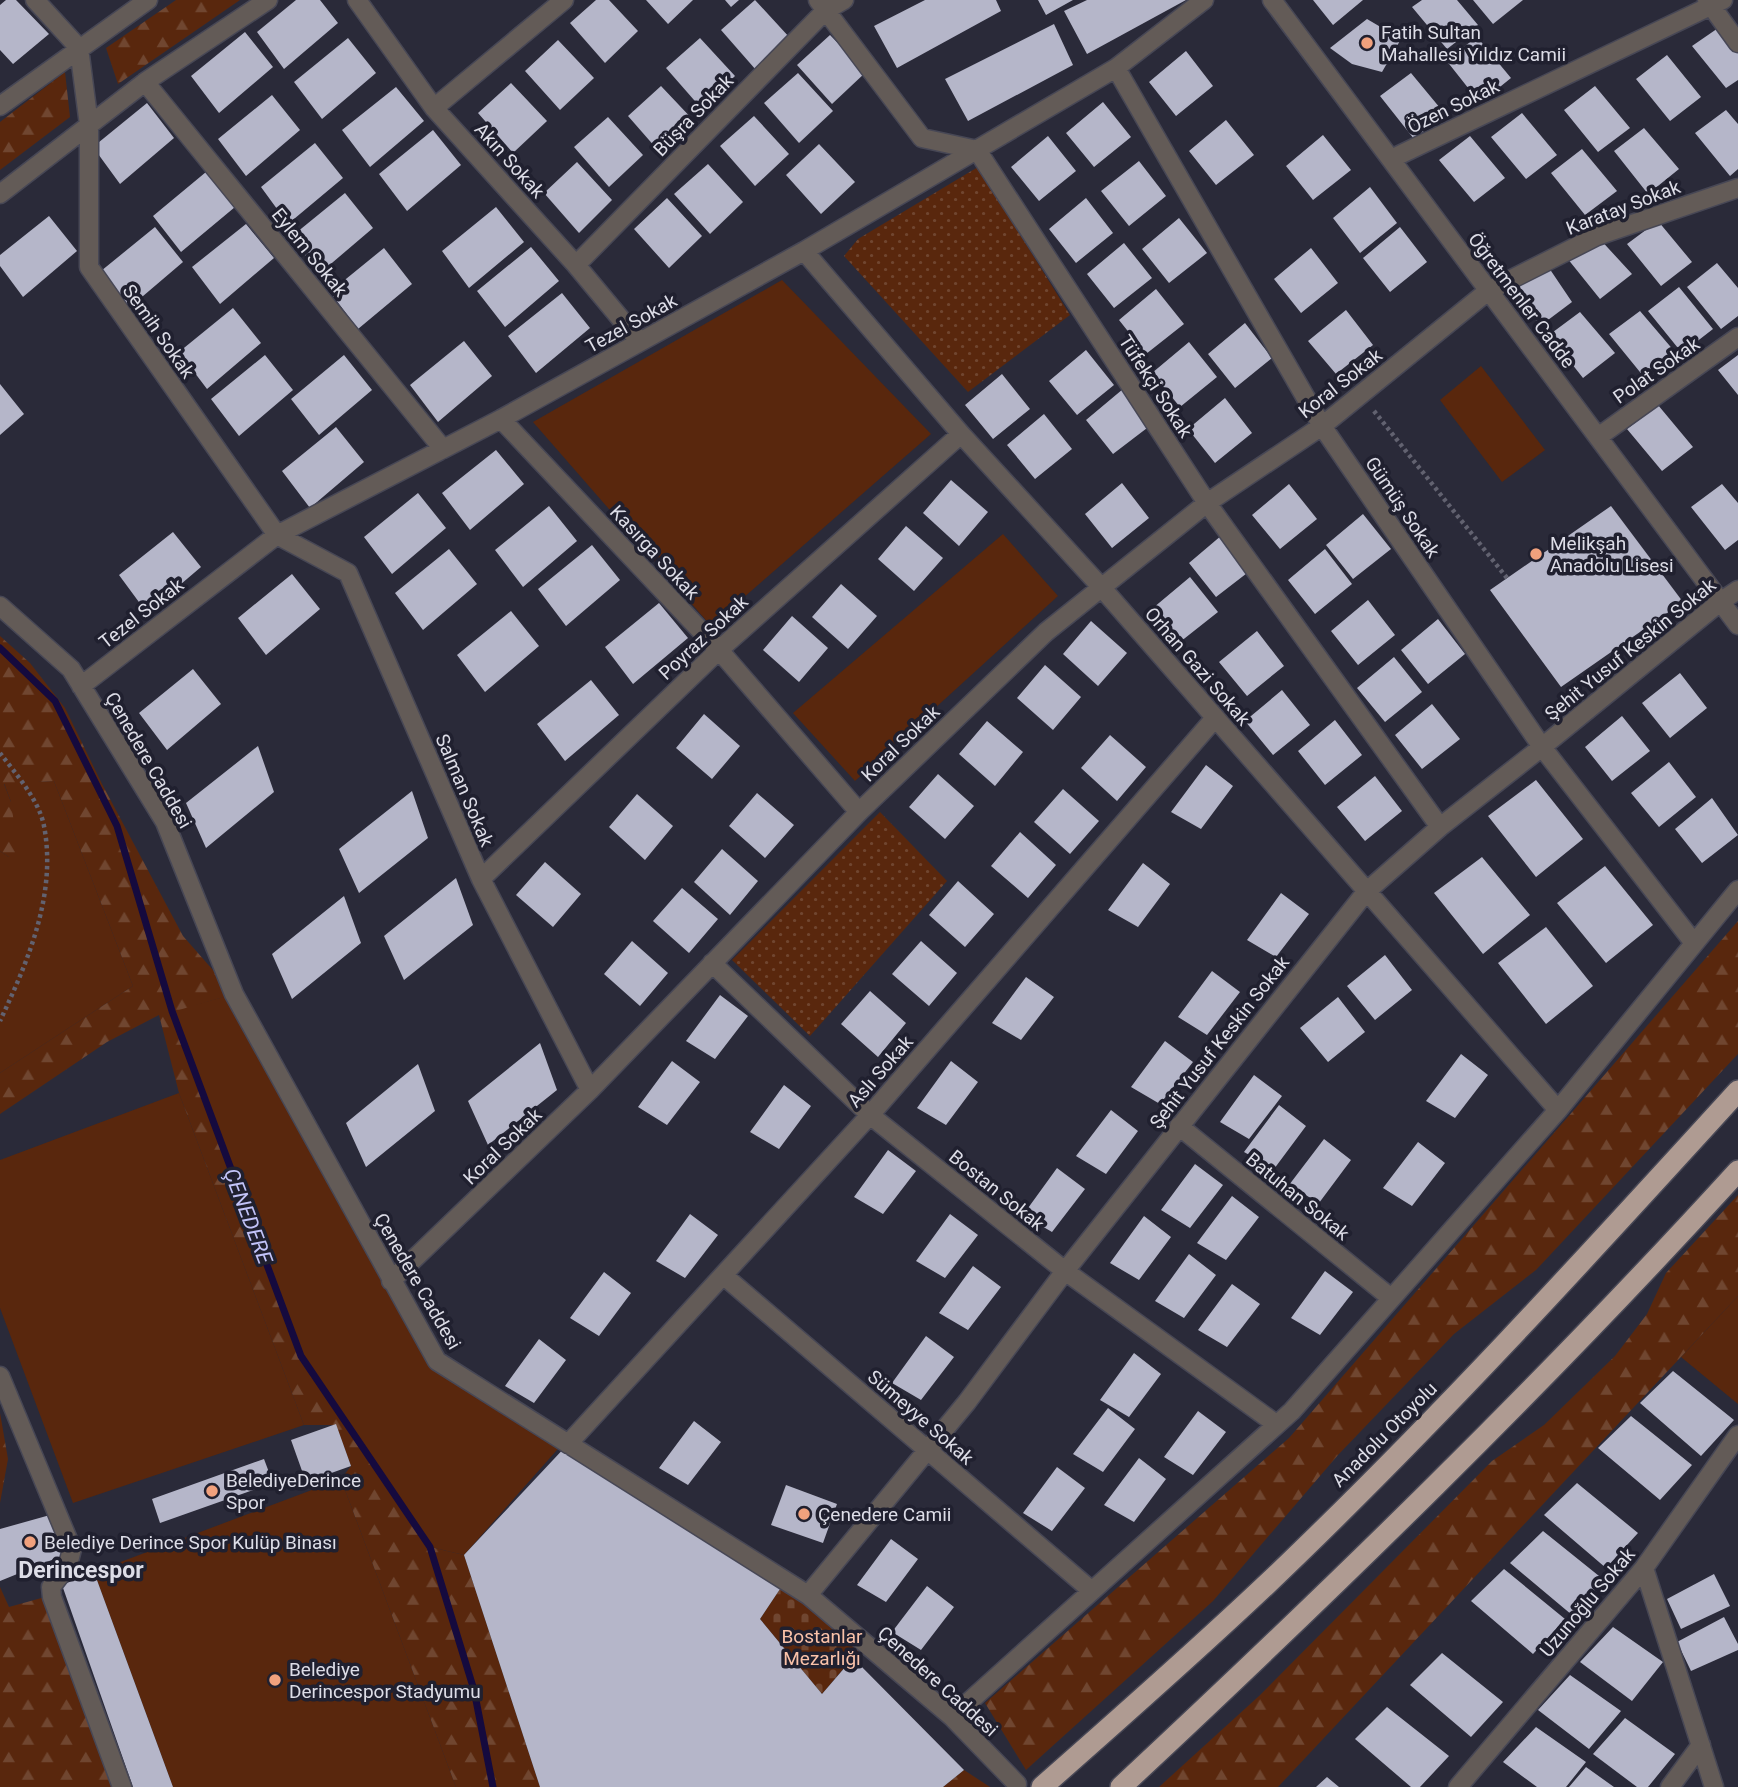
<svg xmlns="http://www.w3.org/2000/svg" width="1738" height="1787" font-family="Roboto,sans-serif">
  <style>
    .grass { fill: #59270d }
    .forest { fill: url(#forest-firs) }
    .cemetery { fill: url(#cemetery-stones) }
    .park { fill: url(#park-dots) }
    .lines { fill: none; stroke-linecap: round; stroke-linejoin: round }
    .stream { stroke: #150a3e; stroke-width: 7 }
    .building { fill: #b5b6c9 }
    .minor-casing { stroke: #474755; stroke-width: 21 }
    .highway-casing { stroke: #474755; stroke-width: 24 }
    .path { stroke: #626270; stroke-width: 4.5; stroke-dasharray: 3.5 3.5; stroke-linecap: butt }
    .minor { stroke: #635b57; stroke-width: 18 }
    .highway { stroke: #af9b92; stroke-width: 21 }
    .poi-dot { fill: #f1a17d; stroke: #20202f; stroke-width: 2.5 }
    .labels { text-anchor: middle; stroke-width: 7; stroke-linejoin: round; paint-order: stroke }
    .poi-label { font-size: 19px; fill: #dddde7; stroke: #20202f; text-anchor: start }
    .street-label { font-size: 19px; fill: #dddde7; stroke: #20202f }
    .park-label { font-size: 19px; fill: #fac2a9; stroke: #20202f }
    .water-label { font-size: 21px; font-style: italic; fill: #c2c3f8; stroke: #20202f }
    .quarter-label { font-size: 23px; font-weight: bold; fill: #dddde7; stroke: #20202f }
  </style>
  <defs>
    <pattern id="forest-firs" width="22" height="20" patternUnits="userSpaceOnUse" patternTransform="scale(1.75)"><rect width="22" height="20" fill="#59270d"/><path d="M5 1l3.5 6h-7zM16 11l3.5 6h-7z" fill="#704630"/></pattern>
    <pattern id="cemetery-stones" width="16" height="16" patternUnits="userSpaceOnUse" patternTransform="scale(1.75)"><rect width="16" height="16" fill="#59270d"/><path d="M2 7V4a2 2 0 0 1 4 0v3zM10 15v-3a2 2 0 0 1 4 0v3z" fill="#704630"/></pattern>
    <pattern id="park-dots" width="8" height="8" patternUnits="userSpaceOnUse" patternTransform="scale(1.75)"><rect width="8" height="8" fill="#59270d"/><path d="M2 2h.1M6 6h.1" fill="none" stroke="#704630" stroke-width="1.8" stroke-linecap="round"/></pattern>
  </defs>
  <rect width="100%" height="100%" fill="#2a2a39"/>
  <path class="grass" d="M782 280 931 434 711 626 533 422Z
    M1481 366 1545 450 1502 482 1440 400Z
    M1003 534 1058 596 855 781 793 713Z
    M54 781 133 986 0 1073V851L9 857 11 802 4 783Z
    M234 994 437 1361 564 1442 464 1555 430 1547 301 1356 172 1011Z
    M179 1093 304 1425 73 1503 0 1308V1160Z
    M1738 1296V1404L1681 1357Z
    M341 1479 456 1787H173L94 1572Z"/>
  <path class="forest" d="M176 0H240L118 84 106 48Z
    M65 72 70 117 0 170V122Z
    M0 636 30 663 65 708 102 784 183 936 234 994 172 1012 301 1356 430 1547 464 1555 540 1787H456L341 1479 351 1466 336 1425H304L179 1093 159 1015 107 1042 0 1114V1073L133 986 54 781 4 784 11 802 18 851 9 857 0 851Z
    M1738 921V1054L1536 1270 1454 1334 1338 1455 1213 1601 1026 1770 985 1703 1289 1438Z
    M1738 1195V1296L1278 1787H1159L1259 1696 1492 1461 1544 1425 1615 1356 1647 1314 1666 1273Z
    M0 1413 8 1459 0 1503Z
    M0 1587 9 1607 45 1597 114 1787H0Z
    M964 1770 990 1787H943Z"/>
  <path class="cemetery" d="M786 1580 865 1643 822 1694 760 1619Z"/>
  <path class="park" d="M978 167 1070 315 968 392 844 256 858 239Z
    M880 812 947 881 810 1036 732 960Z"/>
  <g class="lines">
    <path class="stream" d="M0 648 55 701 117 826 172 1011 301 1356 430 1547 474 1690 493 1787"/>
  </g>
  <path class="building" d="M6 0H16L49 34 13 64 0 50V5Z
    M296 0H320L338 23 284 69 257 32Z
    M596 0H609L638 31 605 63 570 23Z
    M646 0H693L668 24Z
    M725 0H739L731 7Z
    M755 0 790 38 756 70 721 30Z
    M925 0H996L1001 11 897 68 874 26Z
    M1038 0H1073L1046 15Z
    M1087 0H1186L1087 54 1064 11Z
    M1313 0H1363L1333 25Z
    M1422 0H1457L1478 25 1447 49 1412 7Z
    M1473 0H1523L1493 24Z
    M1367 19 1401 39 1382 72 1352 64 1330 48Z
    M1054 24 1073 65 968 121 945 79Z
    M1724 24 1738 43V80L1726 88 1692 46Z
    M245 32 273 67 219 113 191 76Z
    M830 35 866 72 832 104 797 65Z
    M1477 37 1511 78 1480 103 1446 60Z
    M348 38 376 73 322 119 294 82Z
    M700 38 735 76 701 108 666 68Z
    M558 40 594 78 560 110 525 71Z
    M1186 51 1213 86 1176 116 1149 82Z
    M1667 55 1701 97 1670 121 1636 79Z
    M798 73 833 111 799 143 764 103Z
    M1411 73 1445 114 1414 139 1380 96Z
    M511 83 547 121 513 153 478 113Z
    M661 86 696 123 663 156 628 116Z
    M1595 86 1630 128 1598 152 1564 110Z
    M396 87 424 121 370 167 342 130Z
    M272 95 300 130 246 176 218 139Z
    M1103 102 1131 137 1094 167 1066 133Z
    M147 103 174 138 120 184 93 147Z
    M1726 110 1738 124V169L1730 176 1695 133Z
    M1522 113 1557 155 1526 179 1491 137Z
    M754 116 789 154 755 186 720 146Z
    M608 117 643 155 609 187 574 147Z
    M1226 120 1254 155 1216 185 1189 151Z
    M1644 128 1679 169 1648 194 1614 151Z
    M433 130 461 165 407 211 379 174Z
    M1323 135 1351 170 1313 200 1286 166Z
    M1048 136 1076 171 1039 201 1011 167Z
    M1470 136 1505 178 1474 202 1439 160Z
    M315 143 343 178 288 224 261 187Z
    M819 144 855 182 821 214 786 175Z
    M1582 149 1617 191 1585 215 1551 173Z
    M1139 161 1166 196 1129 226 1101 191Z
    M577 162 612 200 579 233 544 193Z
    M708 164 743 202 710 234 674 194Z
    M206 172 235 207 181 252 153 216Z
    M1370 187 1397 223 1360 253 1333 218Z
    M345 193 373 228 319 274 291 237Z
    M667 198 702 236 669 268 634 229Z
    M1086 198 1113 233 1076 263 1049 229Z
    M496 207 524 242 469 288 442 251Z
    M49 216 77 251 23 297 0 266V255Z
    M1179 218 1207 253 1169 283 1142 249Z
    M1658 221 1692 262 1661 286 1627 244Z
    M246 224 274 258 220 304 192 267Z
    M155 227 183 262 129 308 101 271Z
    M1400 227 1427 262 1390 292 1363 258Z
    M1597 236 1632 274 1600 299 1563 253Z
    M1124 243 1152 278 1114 308 1087 274Z
    M531 247 559 281 505 327 477 291Z
    M384 248 412 284 358 329 330 292Z
    M1311 248 1338 283 1301 313 1274 279Z
    M1545 262 1572 302 1540 326 1507 282Z
    M1717 263 1738 288V316L1721 329 1687 287Z
    M1679 287 1713 329 1682 353 1648 311Z
    M1156 289 1184 324 1146 354 1119 320Z
    M562 293 590 328 536 373 508 336Z
    M233 308 261 343 207 389 179 352Z
    M1346 310 1373 345 1336 374 1308 341Z
    M1640 311 1675 352 1644 377 1609 334Z
    M1580 312 1615 353 1583 378 1549 335Z
    M1245 323 1272 358 1235 388 1208 354Z
    M464 341 492 376 438 422 410 385Z
    M1189 342 1217 377 1180 407 1152 373Z
    M1086 350 1114 385 1077 415 1049 381Z
    M265 355 293 390 239 436 211 399Z
    M344 355 372 390 319 435 291 399Z
    M1738 355V395L1718 370Z
    M1002 374 1030 409 993 439 965 405Z
    M0 384 24 414 0 435Z
    M1123 389 1151 425 1113 454 1086 420Z
    M1225 398 1252 433 1215 463 1188 429Z
    M1658 405 1693 447 1662 471 1627 429Z
    M1044 414 1072 449 1035 479 1007 445Z
    M336 427 364 462 310 508 282 471Z
    M496 450 524 484 470 530 442 493Z
    M951 480 988 512 959 546 923 513Z
    M1122 483 1149 518 1112 548 1085 514Z
    M1289 484 1317 519 1280 549 1252 515Z
    M1722 484 1738 503V540L1725 550 1691 507Z
    M418 493 446 528 392 574 364 537Z
    M549 506 577 541 523 587 495 550Z
    M1611 506 1683 602 1561 687 1490 590Z
    M1363 514 1391 549 1353 579 1326 545Z
    M906 526 943 558 914 591 878 559Z
    M173 532 201 567 147 613 119 575Z
    M1222 535 1251 570 1216 597 1189 563Z
    M592 545 620 580 566 626 538 589Z
    M449 549 477 584 423 630 395 593Z
    M1325 549 1352 584 1315 614 1288 580Z
    M292 574 320 609 266 655 238 618Z
    M1190 577 1218 612 1180 642 1153 608Z
    M841 584 877 616 848 649 812 617Z
    M1368 600 1395 635 1358 665 1331 631Z
    M659 603 688 638 633 684 605 647Z
    M511 611 539 646 485 692 457 655Z
    M792 616 828 648 799 682 763 650Z
    M1438 619 1465 654 1428 684 1401 650Z
    M1091 621 1127 653 1098 686 1063 654Z
    M1257 631 1284 666 1247 696 1219 662Z
    M1394 657 1422 692 1385 722 1357 688Z
    M1045 665 1081 697 1053 730 1017 698Z
    M193 669 221 704 167 750 139 713Z
    M1680 673 1707 708 1670 738 1642 703Z
    M591 680 619 715 565 761 537 724Z
    M1282 690 1310 725 1273 755 1245 721Z
    M1432 704 1460 739 1422 769 1395 735Z
    M704 714 740 746 712 779 676 748Z
    M1622 716 1650 751 1612 781 1585 747Z
    M1335 720 1362 755 1325 785 1298 751Z
    M987 721 1023 752 995 786 959 754Z
    M1110 735 1146 767 1117 801 1081 768Z
    M258 746 274 792 206 848 186 803Z
    M1669 762 1696 797 1659 827 1631 793Z
    M1206 765 1233 786 1201 829 1171 812Z
    M938 774 974 806 945 839 909 807Z
    M1375 776 1402 811 1365 841 1337 807Z
    M1536 780 1583 839 1536 877 1488 816Z
    M1063 789 1099 821 1070 854 1034 822Z
    M412 791 428 838 359 893 339 849Z
    M757 793 794 825 765 858 729 826Z
    M637 794 673 826 645 860 609 827Z
    M1712 798 1738 835 1702 863 1675 829Z
    M1020 832 1056 865 1028 898 991 866Z
    M722 849 758 881 730 915 694 882Z
    M1482 857 1530 915 1483 954 1434 893Z
    M545 862 581 894 553 927 516 895Z
    M1143 863 1170 884 1138 927 1108 910Z
    M1605 866 1653 925 1606 963 1557 903Z
    M456 878 473 925 404 980 384 936Z
    M958 881 994 914 965 947 929 915Z
    M682 888 718 919 689 953 653 921Z
    M1281 893 1309 914 1276 957 1247 940Z
    M344 896 361 943 292 999 272 954Z
    M1546 927 1593 986 1546 1024 1498 963Z
    M632 941 668 973 640 1006 604 974Z
    M921 941 957 973 929 1006 892 974Z
    M1385 955 1412 990 1375 1020 1347 986Z
    M1212 971 1240 992 1207 1035 1178 1017Z
    M1026 977 1054 997 1021 1040 992 1023Z
    M870 991 906 1023 878 1057 841 1024Z
    M720 995 748 1016 715 1059 686 1041Z
    M1338 997 1365 1032 1328 1062 1300 1028Z
    M1165 1041 1193 1062 1160 1104 1131 1087Z
    M540 1043 557 1090 488 1145 468 1101Z
    M1461 1054 1488 1075 1455 1118 1426 1101Z
    M672 1061 700 1082 667 1125 638 1107Z
    M951 1061 978 1082 946 1125 917 1108Z
    M418 1064 435 1111 366 1167 346 1123Z
    M1254 1075 1282 1096 1249 1139 1220 1122Z
    M784 1085 811 1106 779 1149 750 1132Z
    M1279 1105 1306 1126 1274 1169 1244 1152Z
    M1111 1110 1138 1131 1106 1174 1076 1156Z
    M1324 1139 1351 1160 1319 1203 1289 1185Z
    M1418 1142 1445 1163 1412 1206 1383 1188Z
    M888 1150 916 1171 883 1214 854 1197Z
    M1195 1164 1223 1185 1190 1228 1161 1210Z
    M1057 1168 1085 1189 1052 1232 1023 1215Z
    M1232 1196 1259 1217 1226 1260 1197 1243Z
    M690 1214 718 1235 685 1278 656 1261Z
    M950 1214 978 1235 945 1278 916 1261Z
    M1144 1216 1171 1237 1139 1280 1110 1263Z
    M1189 1254 1216 1275 1184 1318 1155 1301Z
    M973 1266 1001 1287 968 1330 939 1313Z
    M1325 1271 1353 1292 1320 1335 1291 1318Z
    M604 1272 631 1293 599 1336 570 1318Z
    M1232 1284 1260 1304 1227 1347 1198 1330Z
    M926 1336 954 1357 921 1400 892 1383Z
    M539 1339 566 1360 534 1403 505 1386Z
    M1134 1353 1161 1374 1129 1417 1100 1400Z
    M1673 1371 1734 1420 1701 1456 1640 1403Z
    M1108 1408 1135 1429 1103 1472 1073 1454Z
    M1198 1411 1226 1432 1193 1475 1164 1457Z
    M1631 1416 1692 1465 1660 1500 1598 1448Z
    M694 1421 721 1442 688 1485 659 1468Z
    M336 1424 351 1466 306 1482 291 1440Z
    M568 1444 786 1580 760 1619 822 1694 853 1658 964 1770 943 1787H540L464 1555Z
    M1139 1458 1166 1479 1134 1522 1104 1505Z
    M264 1459 273 1483 160 1523 152 1499Z
    M1057 1467 1085 1488 1052 1531 1023 1513Z
    M1577 1483 1638 1533 1606 1568 1544 1515Z
    M786 1485 837 1504 823 1543 771 1525Z
    M50 1515 64 1555 0 1581V1529Z
    M1543 1531 1604 1580 1572 1615 1510 1563Z
    M891 1539 918 1559 886 1602 857 1585Z
    M1504 1569 1565 1619 1533 1654 1471 1601Z
    M94 1572 173 1787H133L62 1585Z
    M1714 1574 1730 1606 1681 1629 1667 1599Z
    M927 1586 954 1607 921 1650 892 1632Z
    M1724 1617 1738 1644V1650L1691 1671 1677 1642Z
    M1613 1627 1663 1662 1632 1701 1580 1662Z
    M1442 1653 1503 1702 1471 1737 1410 1685Z
    M1570 1675 1621 1711 1589 1749 1538 1710Z
    M1387 1707 1449 1756 1420 1787H1411L1355 1739Z
    M1625 1718 1675 1754 1648 1787H1637L1593 1754Z
    M1536 1727 1586 1762 1566 1787H1537L1503 1762Z
    M1586 1767 1614 1787H1569Z
    M1327 1777 1339 1787H1316Z"/>
  <g class="lines">
    <g class="minor-casing">
      <path id="minor" d="M35 0 79 48 89 125V267L277 535 348 573 481 879 590 1090
        M357 0 434 108 576 265 640 342
        M818 0 922 138 977 150 1207 503 1440 827
        M1272 0 1738 625
        M1707 0 1738 43
        M1116 68 1322 426 1542 747 1694 943
        M145 82 443 449
        M0 106 148 0
        M434 108 564 0
        M1391 159 1723 0
        M0 194 145 82 268 0
        M804 251 961 434 1102 588 1558 1110
        M576 265 825 11 844 0
        M501 419 719 650 859 812
        M1598 437 1738 337
        M0 606 71 669 165 822 234 994 437 1361 808 1595 952 1717 1017 1784
        M81 686 277 535 501 419 804 251 1116 68 1204 0
        M481 879 719 650 961 434
        M712 963 870 1115 1065 1271 1276 1424
        M1179 1126 1391 1298
        M723 1275 1092 1591
        M391 1281 590 1090 859 812 1046 632 1207 503 1322 426 1488 291 1597 236 1738 188
        M0 1376 72 1549 68 1565 51 1587 52 1597 122 1787
        M568 1444 870 1115 1215 718
        M1644 1568 1714 1787
        M808 1595 967 1402 1065 1271 1366 892 1440 827 1542 747 1720 602 1738 590
        M952 1717 1292 1411 1558 1110 1738 890
        M1458 1787 1644 1568 1738 1435
        M1670 1787 1701 1745"/>
    </g>
    <g class="highway-casing">
      <path id="highway" d="M1042 1787C1117 1721 1193 1654 1266 1585 1431 1428 1585 1259 1738 1091
        M1121 1787C1334 1588 1542 1386 1738 1171"/>
    </g>
    <path class="path" d="M1374 411 1507 578
      M0 753C16 774 39 800 44 826 57 894 28 961 0 1021"/>
    <use href="#minor" class="minor"/>
    <use href="#highway" class="highway"/>
  </g>
  <g class="poi-dot">
    <circle cx="1367" cy="43" r="7"/>
    <circle cx="1536" cy="554" r="7"/>
    <circle cx="212" cy="1491" r="7"/>
    <circle cx="804" cy="1514" r="7"/>
    <circle cx="30" cy="1542" r="7"/>
    <circle cx="275" cy="1680" r="7"/>
  </g>
  <g class="labels">
    <g class="poi-label">
      <text x="1381" y="39">Fatih Sultan<tspan x="1381" dy="22">Mahallesi Yıldız Camii</tspan></text>
      <text x="1550" y="550">Melikşah<tspan x="1550" dy="22">Anadolu Lisesi</tspan></text>
      <text x="226" y="1487">BelediyeDerince<tspan x="226" dy="22">Spor</tspan></text>
      <text x="818" y="1521">Çenedere Camii</text>
      <text x="44" y="1549">Belediye Derince Spor Kulüp Binası</text>
      <text x="289" y="1676">Belediye<tspan x="289" dy="22">Derincespor Stadyumu</tspan></text>
    </g>
    <g class="street-label">
      <text transform="translate(1453 106) rotate(-26)" y="7">Özen Sokak</text>
      <text transform="translate(693 115) rotate(-46)" y="7">Büşra Sokak</text>
      <text transform="translate(510 160) rotate(48)" y="7">Akın Sokak</text>
      <text transform="translate(1623 207) rotate(-21)" y="7">Karatay Sokak</text>
      <text transform="translate(310 252) rotate(51)" y="7">Eylem Sokak</text>
      <text transform="translate(1522 300) rotate(53)" y="7">Öğretmenler Cadde</text>
      <text transform="translate(631 323) rotate(-29)" y="7">Tezel Sokak</text>
      <text transform="translate(159 331) rotate(55)" y="7">Semih Sokak</text>
      <text transform="translate(1656 370) rotate(-35)" y="7">Polat Sokak</text>
      <text transform="translate(1340 383) rotate(-38)" y="7">Koral Sokak</text>
      <text transform="translate(1156 386) rotate(57)" y="7">Tüfekçi Sokak</text>
      <text transform="translate(1403 507) rotate(56)" y="7">Gümüş Sokak</text>
      <text transform="translate(655 552) rotate(47)" y="7">Kasırga Sokak</text>
      <text transform="translate(141 613) rotate(-38)" y="7">Tezel Sokak</text>
      <text transform="translate(703 637) rotate(-43)" y="7">Poyraz Sokak</text>
      <text transform="translate(1630 649) rotate(-39)" y="7">Şehit Yusuf Keskin Sokak</text>
      <text transform="translate(1198 666) rotate(49)" y="7">Orhan Gazi Sokak</text>
      <text transform="translate(900 743) rotate(-44)" y="7">Koral Sokak</text>
      <text transform="translate(149 760) rotate(60)" y="7">Çenedere Caddesi</text>
      <text transform="translate(465 790) rotate(67)" y="7">Salman Sokak</text>
      <text transform="translate(1219 1042) rotate(-52)" y="7">Şehit Yusuf Keskin Sokak</text>
      <text transform="translate(880 1071) rotate(-49)" y="7">Aslı Sokak</text>
      <text transform="translate(502 1146) rotate(-44)" y="7">Koral Sokak</text>
      <text transform="translate(997 1190) rotate(39)" y="7">Bostan Sokak</text>
      <text transform="translate(1298 1196) rotate(39)" y="7">Batuhan Sokak</text>
      <text transform="translate(418 1281) rotate(60)" y="7">Çenedere Caddesi</text>
      <text transform="translate(921 1417) rotate(41)" y="7">Sümeyye Sokak</text>
      <text transform="translate(1384 1434) rotate(-45)" y="7">Anadolu Otoyolu</text>
      <text transform="translate(1587 1602) rotate(-50)" y="7">Uzunoğlu Sokak</text>
      <text transform="translate(938 1681) rotate(42)" y="7">Çenedere Caddesi</text>
    </g>
    <g class="park-label">
      <text x="822" y="1643">Bostanlar<tspan x="822" dy="22">Mezarlığı</tspan></text>
    </g>
    <g class="water-label">
      <text transform="translate(248 1216) rotate(69)" y="7">ÇENEDERE</text>
    </g>
    <g class="quarter-label">
      <text x="81" y="1578">Derincespor</text>
    </g>
  </g>
</svg>
